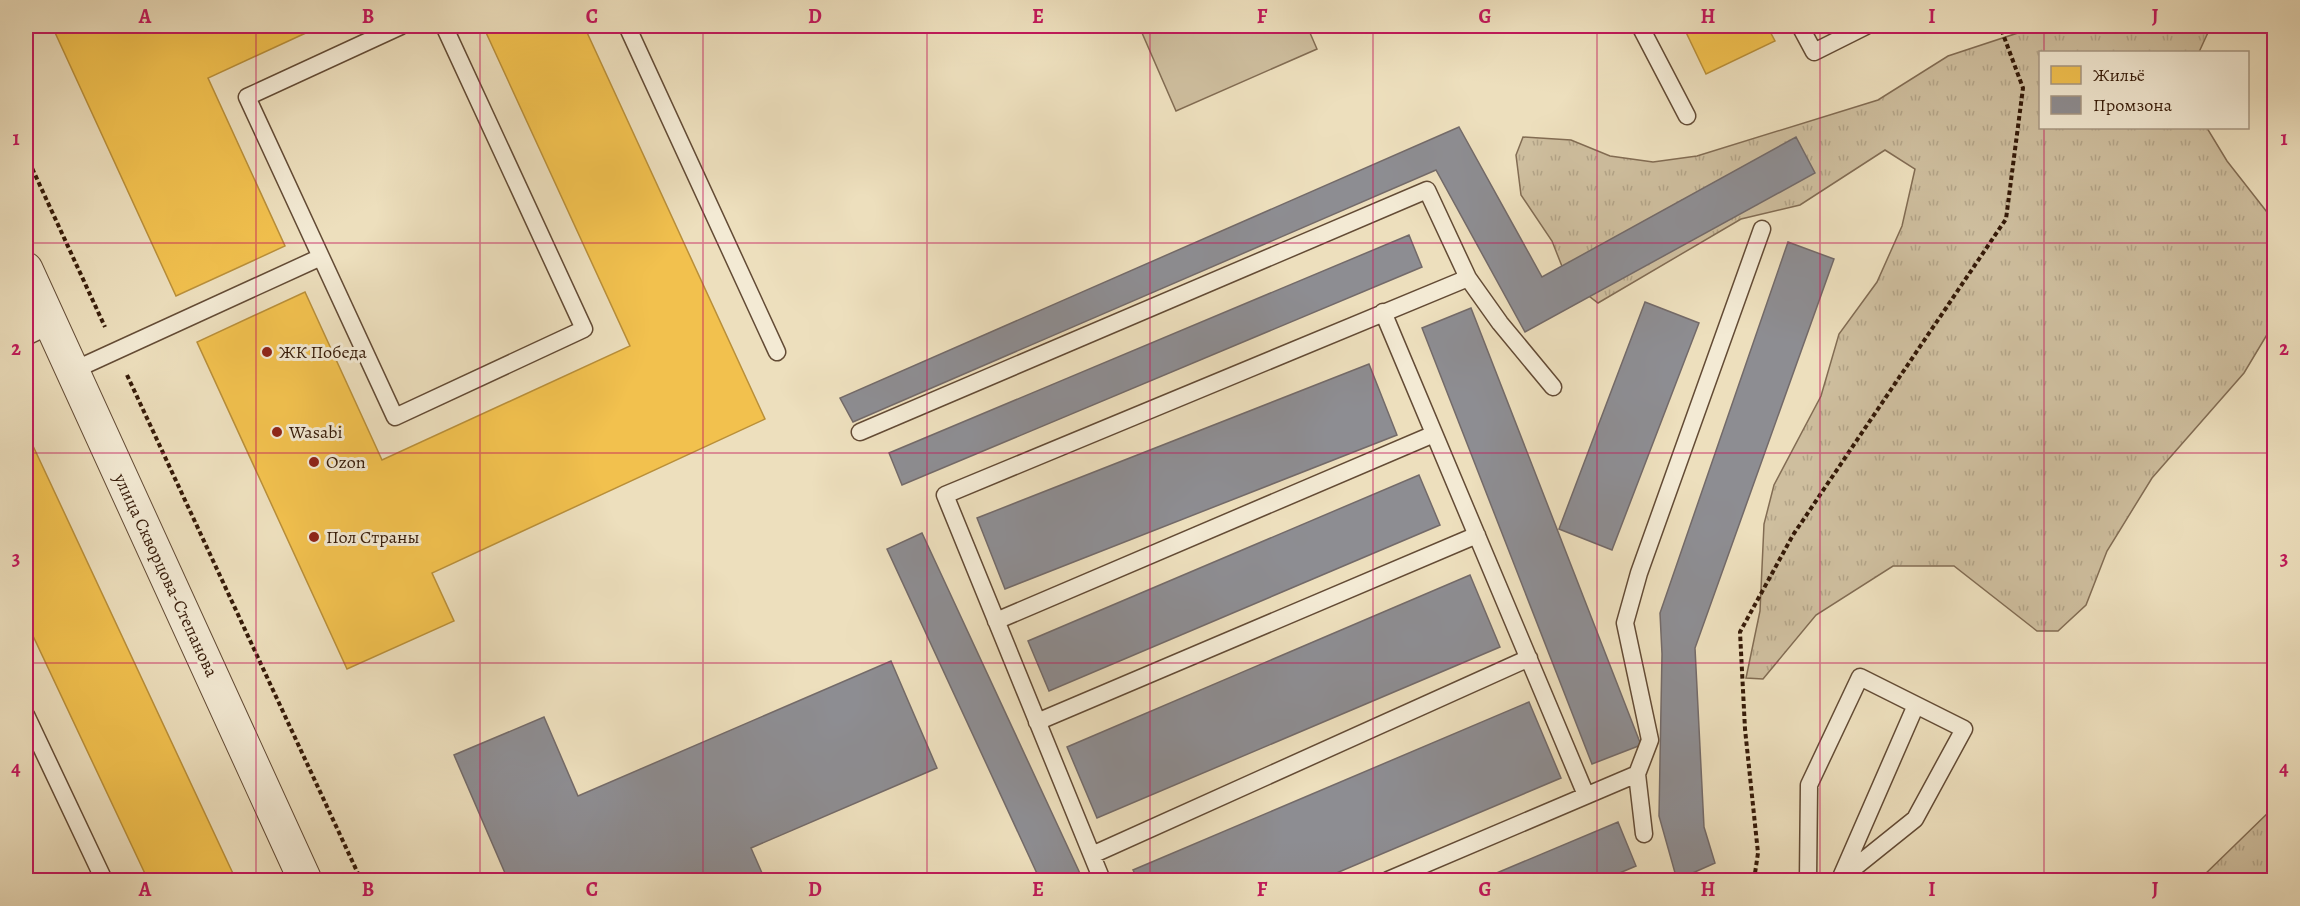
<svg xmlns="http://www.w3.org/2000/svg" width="2300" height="906" font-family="Alegreya,serif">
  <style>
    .grass { fill: url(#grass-tufts); stroke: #826c53; stroke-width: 1.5 }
    .pitch { fill: #cebe9e; stroke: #826c53; stroke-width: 1.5 }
    .homes { fill: #f2c14e; stroke: #b98f39; stroke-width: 1.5 }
    .industry { fill: #8d8d92; stroke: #736a69; stroke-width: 1.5 }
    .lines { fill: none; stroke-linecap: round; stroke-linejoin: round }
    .service-casing { stroke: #634b35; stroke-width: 19 }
    .tertiary-casing { stroke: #634b35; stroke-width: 35 }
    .path { stroke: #351a08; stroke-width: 4; stroke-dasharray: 4.5 3; stroke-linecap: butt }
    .service { stroke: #f3ead4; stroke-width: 16 }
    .tertiary { stroke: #f3ead4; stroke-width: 33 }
    .grid { fill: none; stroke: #c2185b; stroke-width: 1.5; stroke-opacity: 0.55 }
    .poi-dot { fill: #8f2418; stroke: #f3ead4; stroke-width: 2 }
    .labels { text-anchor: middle; stroke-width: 6; stroke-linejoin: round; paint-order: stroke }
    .poi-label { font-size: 18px; fill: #351a08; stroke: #f3ead4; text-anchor: start }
    .street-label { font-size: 18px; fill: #351a08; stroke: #f3ead4 }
    .neatline { fill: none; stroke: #c2185b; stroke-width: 2 }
    .grid-label { font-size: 20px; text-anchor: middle; font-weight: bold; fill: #c2185b }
  </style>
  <defs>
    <pattern id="grass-tufts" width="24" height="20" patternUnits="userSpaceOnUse" patternTransform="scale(1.5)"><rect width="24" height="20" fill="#cebe9e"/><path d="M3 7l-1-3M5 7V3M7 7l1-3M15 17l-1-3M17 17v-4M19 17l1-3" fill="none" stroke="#b2a387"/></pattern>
  </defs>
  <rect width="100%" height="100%" fill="#eddfbd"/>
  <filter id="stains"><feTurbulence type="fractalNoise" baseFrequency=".00333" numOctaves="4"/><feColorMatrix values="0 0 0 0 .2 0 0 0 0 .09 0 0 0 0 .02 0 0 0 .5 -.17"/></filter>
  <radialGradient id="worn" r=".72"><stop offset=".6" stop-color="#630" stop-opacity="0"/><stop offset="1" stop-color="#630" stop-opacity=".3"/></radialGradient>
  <path class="grass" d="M2039 26H2211L2199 52H2040V128H2207L2227 161 2274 221V323L2244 373 2152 478 2107 551 2086 605 2058 631H2037L1954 566H1893L1816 615 1763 679 1746 678 1760 611 1764 524 1774 485 1821 396 1839 334 1877 282 1902 226 1915 169 1885 150 1800 205 1741 219 1598 303 1567 279 1552 241 1521 195 1516 155 1523 137 1571 140 1610 156 1653 162 1697 156 1878 100 1948 56Z
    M2274 807V880H2199Z"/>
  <path class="pitch" d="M1139 26H1307L1317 49 1176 111Z"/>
  <path class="homes" d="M52 26H321L208 78 285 246 176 296Z
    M483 26H584L765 419 432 573 454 621 347 669 197 342 305 292 382 460 630 346Z
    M1683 26H1767L1775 41 1706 74Z
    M26 431 41 463 236 880H148L26 621Z"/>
  <path class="industry" d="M1459 127 1542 277 1796 137 1815 173 1525 332 1436 170 853 422 840 398Z
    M1409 235 1422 267 902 485 889 453Z
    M1788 242 1834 259 1695 648 1704 827 1715 863 1677 880 1659 816 1662 654 1660 613Z
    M1645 302 1699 323 1612 550 1559 529Z
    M1471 308 1641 745 1592 764 1422 328Z
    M1369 364 1397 435 1005 589 977 518Z
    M1419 475 1440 525 1049 691 1028 641Z
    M922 533 1083 880H1040L887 549Z
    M1470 575 1500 647 1097 818 1067 747Z
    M891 661 937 768 751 848 765 880H508L454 755 544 717 578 796Z
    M1529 702 1561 778 1320 880H1138L1133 870Z
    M1618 822 1636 866 1603 880H1480Z"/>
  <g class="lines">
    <g class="service-casing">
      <path id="service" d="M401 26 247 97 395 417 584 329 444 26
        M627 26 777 352
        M1640 26 1687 116
        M1800 26 1814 52 1866 26
        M1383 312 1586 795
        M26 337 51 325
        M72 371 321 257
        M860 432 1427 190 1468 278
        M996 621 1434 434
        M26 715 104 880
        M1037 722 1477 535
        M1644 834 1637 774 1650 740 1625 623 1639 573 1762 229
        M1092 855 1529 658
        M1841 877 1916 705
        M1102 880 945 495 1468 278 1500 323 1553 387
        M1388 880 1637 774
        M1808 880 1809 785 1860 677 1964 729 1915 819 1839 880"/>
    </g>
    <g class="tertiary-casing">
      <path id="tertiary" d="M26 269 305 880"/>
    </g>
    <path class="path" d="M26 155 105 327
      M127 375 361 880
      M1754 880 1758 853 1745 729 1740 632 1793 535 2006 219 2023 88 2000 26"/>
    <use href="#service" class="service"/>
    <use href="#tertiary" class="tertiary"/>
  </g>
  <path class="grid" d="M256 26V880M480 26V880M703 26V880M927 26V880M1150 26V880M1373 26V880M1597 26V880M1820 26V880M2044 26V52M2044 128V880M26 243H2274M26 453H2274M26 663H2274"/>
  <g class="poi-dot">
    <circle cx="267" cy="352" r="6"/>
    <circle cx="277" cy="432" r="6"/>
    <circle cx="314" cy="462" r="6"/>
    <circle cx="314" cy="537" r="6"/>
  </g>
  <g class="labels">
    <g class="poi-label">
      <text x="279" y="358">ЖК Победа</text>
      <text x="289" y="438">Wasabi</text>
      <text x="326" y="468">Ozon</text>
      <text x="326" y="543">Пол Страны</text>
    </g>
    <g class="street-label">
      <text transform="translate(166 575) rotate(65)" y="6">улица Скворцова-Степанова</text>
    </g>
  </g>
  <rect width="2300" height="906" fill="none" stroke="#eddfbd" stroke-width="66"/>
  <rect x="2039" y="51" width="210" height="78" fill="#f3ead4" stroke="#a79782" stroke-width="1.5"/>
  <rect x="2051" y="66" width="30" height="18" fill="#f2c14e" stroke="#a79782" stroke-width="1.5"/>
  <text x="2093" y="81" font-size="18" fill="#351a08">Жильё</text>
  <rect x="2051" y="96" width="30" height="18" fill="#8d8d92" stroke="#a79782" stroke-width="1.5"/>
  <text x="2093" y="111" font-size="18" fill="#351a08">Промзона</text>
  <rect x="33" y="33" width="2234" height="840" class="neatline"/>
  <g class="grid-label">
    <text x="145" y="23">A</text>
    <text x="368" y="23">B</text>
    <text x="592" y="23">C</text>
    <text x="815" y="23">D</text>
    <text x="1038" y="23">E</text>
    <text x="1262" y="23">F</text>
    <text x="1485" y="23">G</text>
    <text x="1708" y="23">H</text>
    <text x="1932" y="23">I</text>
    <text x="2155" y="23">J</text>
    <text x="16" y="145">1</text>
    <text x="2284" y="145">1</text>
    <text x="16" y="355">2</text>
    <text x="2284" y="355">2</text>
    <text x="16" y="565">3</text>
    <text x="2284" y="565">3</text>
    <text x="16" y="775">4</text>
    <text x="2284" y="775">4</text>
    <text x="145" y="896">A</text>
    <text x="368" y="896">B</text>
    <text x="592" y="896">C</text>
    <text x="815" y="896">D</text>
    <text x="1038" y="896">E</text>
    <text x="1262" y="896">F</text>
    <text x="1485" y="896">G</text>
    <text x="1708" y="896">H</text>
    <text x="1932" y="896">I</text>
    <text x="2155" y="896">J</text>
  </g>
  <rect width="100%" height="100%" filter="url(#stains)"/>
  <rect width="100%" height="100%" fill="url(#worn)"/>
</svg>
